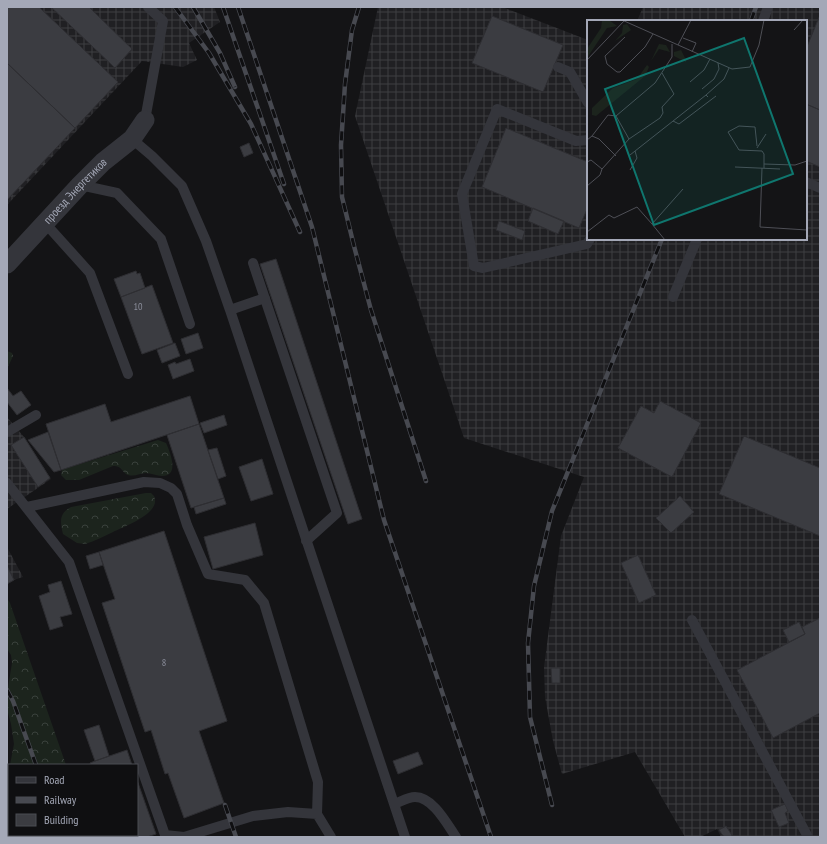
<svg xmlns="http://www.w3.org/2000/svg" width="827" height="844" font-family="'PT Sans Narrow',sans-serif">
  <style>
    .industrial { fill: url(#industrial-grid) }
    .forest { fill: url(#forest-crowns) }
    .building { fill: #3b3c41; stroke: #2e2e32 }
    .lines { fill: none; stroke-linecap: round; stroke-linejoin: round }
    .service { stroke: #34353b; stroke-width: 10 }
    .minor { stroke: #34353b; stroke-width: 19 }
    .rail-casing { stroke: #474950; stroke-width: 4.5 }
    .rail { stroke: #0f0f11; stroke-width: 3; stroke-dasharray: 9; stroke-linecap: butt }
    .labels { text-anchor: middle; stroke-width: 3; stroke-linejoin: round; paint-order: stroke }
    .number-label { font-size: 10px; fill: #8a8d9a }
    .street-label { font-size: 12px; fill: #a4a8b7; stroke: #0f0f11 }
    .inset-road { fill: none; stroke: #4e4f56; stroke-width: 1 }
    .view { fill: #0f766e; fill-opacity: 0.15; stroke: #0f766e; stroke-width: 2 }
    .inset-edge { fill: none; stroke: #a4a8b7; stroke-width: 2 }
  </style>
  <defs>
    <pattern id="industrial-grid" width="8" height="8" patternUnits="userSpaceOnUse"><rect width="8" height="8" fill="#202023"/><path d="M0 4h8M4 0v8" fill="none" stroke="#3d3e41"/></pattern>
    <pattern id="forest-crowns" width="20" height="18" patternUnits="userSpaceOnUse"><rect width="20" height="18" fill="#1c241d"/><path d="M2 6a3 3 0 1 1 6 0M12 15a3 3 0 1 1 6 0" fill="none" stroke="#3a413c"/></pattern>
  </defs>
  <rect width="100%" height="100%" fill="#141416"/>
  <path class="industrial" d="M7 7H214L220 22 189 43 197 60 183 67 142 61 7 205Z
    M378 7H502L588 40V239H806V21H637L643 7H820V837H721L717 829 700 837H685L635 752 562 774 553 741 545 697 544 667 561 536 584 477 464 438 355 116Z
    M7 417 24 437 51 479 7 509Z
    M7 547 23 577 7 582Z"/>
  <path class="forest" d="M7 351 12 353 13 356 7 369Z
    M158 440 166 443C170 452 180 476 162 476 157 476 151 473 146 473 140 473 135 477 128 475 121 472 123 466 113 466L79 480H66L61 475 62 470 64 469Z
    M146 493H151L154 496C162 513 125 526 113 532 104 536 95 541 85 544L77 543 63 534C60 522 59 513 71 507Z
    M7 598 10 603 66 765H10L14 744 11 724 7 709V694L12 663 11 655 7 649Z
    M36 835H89L90 837H37Z"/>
  <path class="building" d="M7 7H39L118 82 75 128 7 63Z
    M51 7H89L132 49 115 68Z
    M820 15V110L806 104V49Z
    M492 16 563 45 543 92 472 63Z
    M7 63 75 128 7 200Z
    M806 104 820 110V167L806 161Z
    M506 128 588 162V207L579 228 482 187Z
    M249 143 253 153 244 157 240 147Z
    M533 208 564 221 558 234 528 221Z
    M499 221 525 231 522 240 496 230Z
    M276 259 362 519 348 524 260 264Z
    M136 271 137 274 140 273 145 288 121 297 114 279Z
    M152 285 173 343 142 354 121 297Z
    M198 333 203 348 186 354 181 339Z
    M175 343 180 356 162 363 157 350Z
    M190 359 194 371 173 379 168 365 175 362 176 364Z
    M7 388 13 396 21 391 31 405 17 415 7 402Z
    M190 396 199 424 61 470 46 424 105 404 111 422Z
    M660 401 701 423 672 477 618 448 641 406 654 413Z
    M224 415 227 425 204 433 200 423Z
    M199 424 224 498 191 508 167 435Z
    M48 432 61 470 54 472 28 440Z
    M744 436 820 468V536L719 494Z
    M24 437 50 478 38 487 11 445Z
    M217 448 226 476 218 479 208 450Z
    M262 459 273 494 251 501 239 467Z
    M680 496 694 512 671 533 656 518Z
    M224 498 226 504 196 514 194 507Z
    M255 523 263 555 213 569 204 537Z
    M164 531 227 721 199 731 224 803 184 818 168 773 165 774 151 730 145 732 102 603 115 599 99 552Z
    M99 552 103 565 90 569 86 556Z
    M638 555 656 595 639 603 621 563Z
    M7 566 14 580 7 584Z
    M61 581 72 614 60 617 63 626 50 630 39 596 50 592 48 585Z
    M820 618V713L773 738 737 670 805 634 802 627Z
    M799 622 805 634 789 642 783 630Z
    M551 668H560V683H552Z
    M99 725 109 756 95 761 84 730Z
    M127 750 132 765H91L90 763 95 761Z
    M418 752 423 764 398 774 393 761Z
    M137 780 156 834 147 837H116V835H137Z
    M785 804 788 811 785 813 789 823 779 827 771 810Z
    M726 826 733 837H724L719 830Z"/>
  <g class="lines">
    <path class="service" d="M763 21 768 7
      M558 67 570 72 588 103
      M145 120 163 21 148 7
      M132 139 152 156 182 186 206 241 230 310 265 298
      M588 140 576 141 497 109 462 194 474 266 483 268 587 244 590 239
      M806 182 820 188
      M80 185 117 193 161 239 190 324
      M45 223 90 273 128 374
      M253 263 337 513 306 541
      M673 297 697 239
      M230 310 405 837
      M7 432 36 415
      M7 483 69 562 165 835 184 837 253 816 288 812 317 814
      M27 507 144 482 160 483 171 488 177 494 187 525 208 574 245 580 264 603 318 782 317 814 331 837
      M692 620 808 837
      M394 804C400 802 408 797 415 797 433 797 447 824 456 837"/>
    <path class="minor" id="s1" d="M7 264 80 185 103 162 132 139 145 120"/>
    <g class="rail-casing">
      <path id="rail" d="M175 7 209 53 251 124 300 232
        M193 7 220 53 235 87
        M223 7 284 184
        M238 7 312 227 384 520 491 837
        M359 7 352 30 345 84 341 145 342 197 354 246 371 310 426 481
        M751 21 756 7
        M7 690 13 701 36 765
        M225 805 236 837
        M552 805 530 717 528 643 534 586 552 511 662 239
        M60 835 61 837"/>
    </g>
    <use href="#rail" class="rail"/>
  </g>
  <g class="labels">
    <g class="number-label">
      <text x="138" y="310">10</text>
      <text x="164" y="666">8</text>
    </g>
    <g class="street-label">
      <text dy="4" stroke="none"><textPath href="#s1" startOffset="100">проезд Энергетиков</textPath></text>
    </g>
  </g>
  <g transform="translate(587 20)">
    <rect width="220" height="220" fill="#141416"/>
    <path d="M15 0H22L30 6 20 8 0 38V29L14 8ZM40 4 44 10 28 21 35 13 36 5ZM72 24 79 25 83 32 72 29 64 41ZM94 30 99 40V42L87 36V32ZM60 45 62 47 58 56 9 96 5 95V88L26 68 50 59Z" fill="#1c241d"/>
    <path class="inset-road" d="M35 0 145 49 163 47 172 25 177 0M207 10 216 0M38 17 18 36 20 44 30 52H33L58 27 66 14M96 18 109 23 105 32M91 25 104 0M0 40 37 1M103 62 117 50 123 39M115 69 127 59 132 49 131 43M121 77 119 75 137 59 142 48M86 101 92 104 129 76M5 116 21 95 29 96M42 119 29 96 68 63 85 37V24M0 120 5 116 12 119 29 136M170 126 168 107 152 106 141 112 152 130 175 131 177 134V148M170 128 179 114M43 135 119 75M0 142 4 140 15 149M177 144 208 145 220 141M148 147 193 149M175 148 173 207 220 210M43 150 50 138 48 131M0 166 13 155 15 149 42 119 73 98 76 93 75 87 87 74 75 53M0 212 22 195 27 198 50 187 65 204M78 220 65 204 96 169"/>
    <path class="view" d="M157 18 206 154 67 205 18 69Z"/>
    <rect width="220" height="220" class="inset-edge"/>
  </g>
  <rect width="827" height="844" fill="none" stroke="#a4a8b7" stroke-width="16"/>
  <rect x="8" y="764" width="130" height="72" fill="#0f0f11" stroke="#4b4c53"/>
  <rect x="16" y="777" width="20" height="6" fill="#34353b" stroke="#4b4c53"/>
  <text x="44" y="784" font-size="12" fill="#a4a8b7">Road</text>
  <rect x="16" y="797" width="20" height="6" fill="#474950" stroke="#4b4c53"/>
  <text x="44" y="804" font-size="12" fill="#a4a8b7">Railway</text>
  <rect x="16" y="814" width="20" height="12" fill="#3b3c41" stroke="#4b4c53"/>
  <text x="44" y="824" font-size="12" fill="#a4a8b7">Building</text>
</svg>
